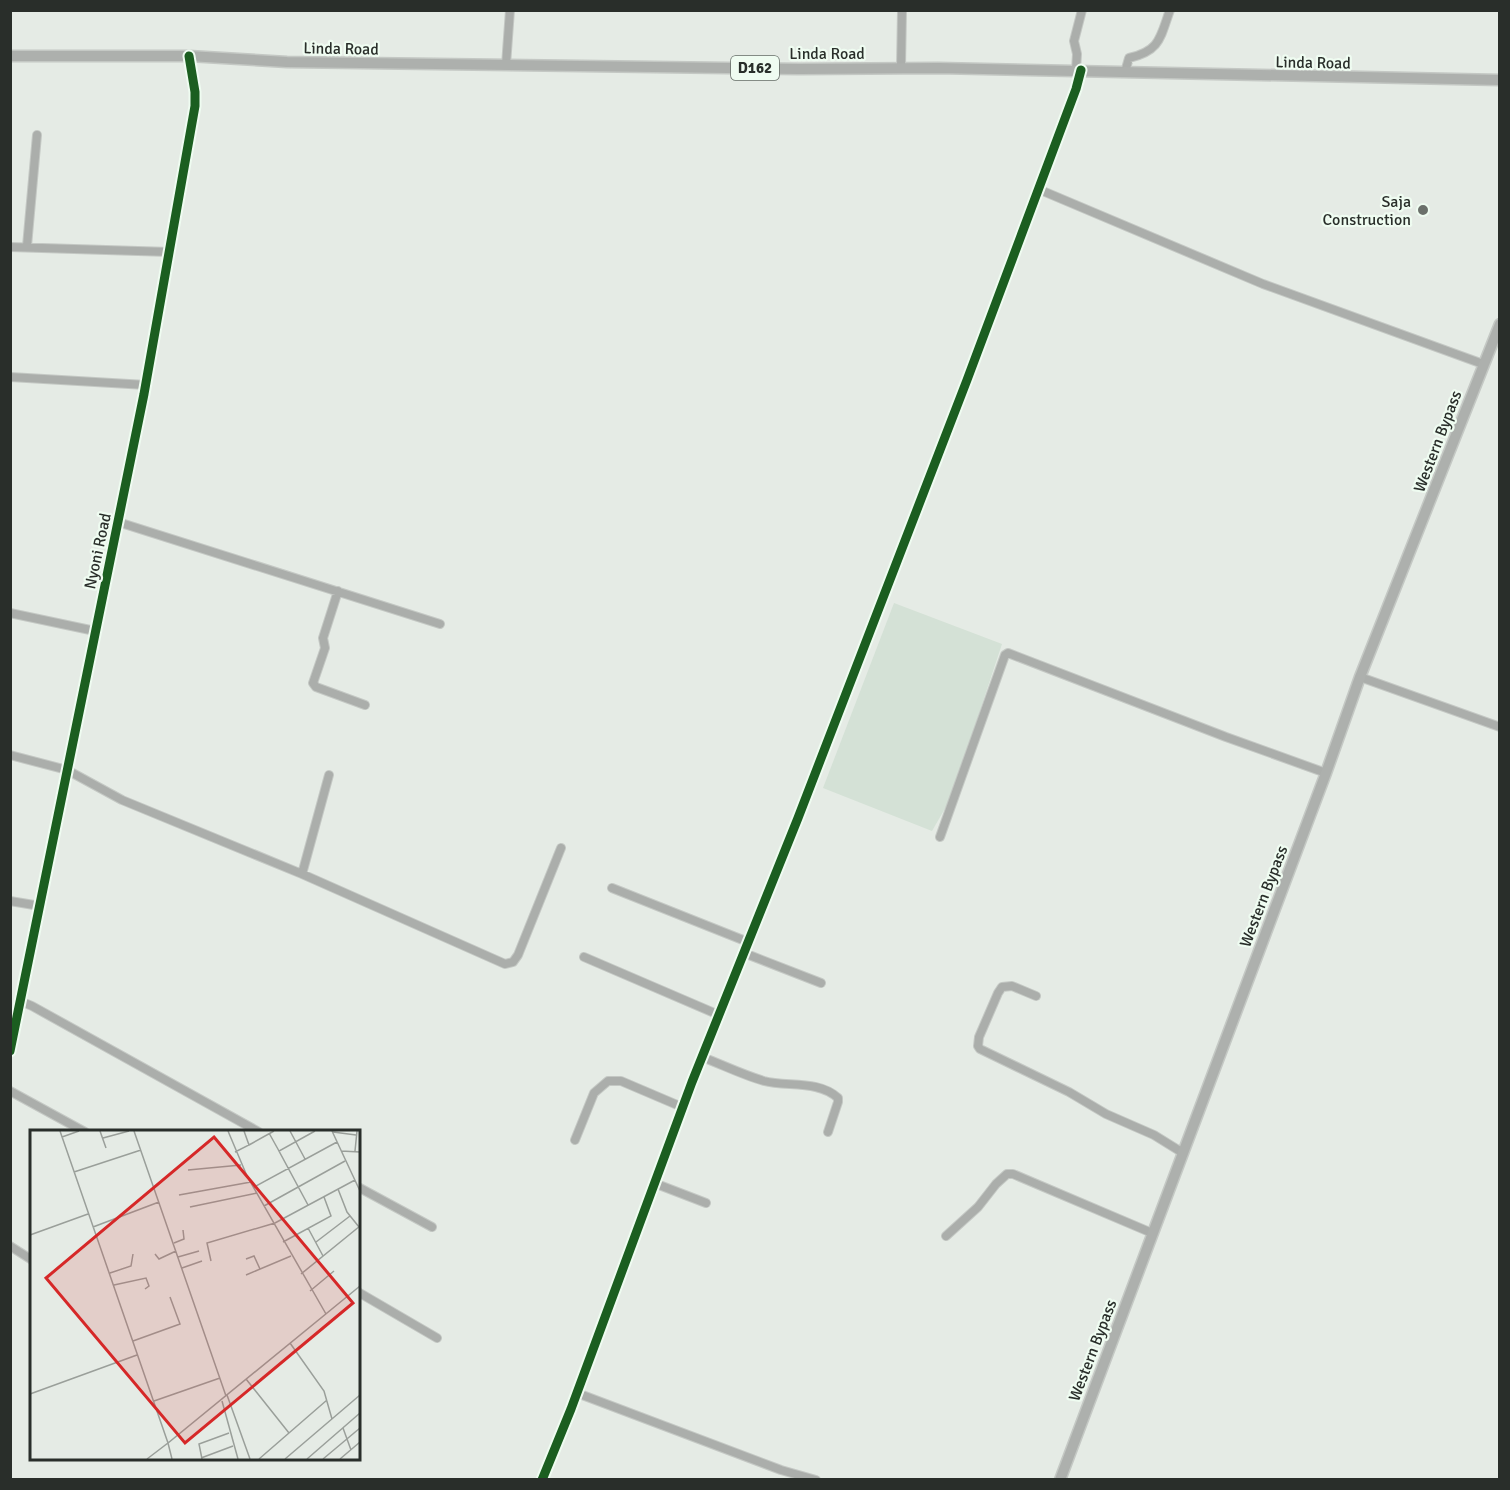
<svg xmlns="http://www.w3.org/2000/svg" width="1510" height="1490" font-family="Signika,sans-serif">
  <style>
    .built { fill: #d4e1d6 }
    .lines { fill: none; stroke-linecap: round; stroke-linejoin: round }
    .minor-casing { stroke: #c4c8c4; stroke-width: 10 }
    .major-casing { stroke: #c4c8c4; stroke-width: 13 }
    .minor { stroke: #abaeab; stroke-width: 8 }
    .major { stroke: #adb0ad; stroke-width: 10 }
    .cycleway-casing { stroke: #effcf1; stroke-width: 13 }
    .cycleway { stroke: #1b5e20; stroke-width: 9 }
    .poi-dot { fill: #6b706b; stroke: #effcf1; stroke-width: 2 }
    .labels { text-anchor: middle; stroke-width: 4.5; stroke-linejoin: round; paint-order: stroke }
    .shield { fill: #effcf1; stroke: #646c66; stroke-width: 1.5 }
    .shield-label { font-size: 15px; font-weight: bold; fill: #292e2a }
    .street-label { font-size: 16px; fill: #292e2a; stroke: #effcf1 }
    .poi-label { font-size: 16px; fill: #292e2a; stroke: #effcf1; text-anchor: end }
    .inset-road { fill: none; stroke: #9a9f9a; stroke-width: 1.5 }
    .view { fill: #d62828; fill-opacity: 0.15; stroke: #d62828; stroke-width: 3 }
    .inset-edge { fill: none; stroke: #292e2a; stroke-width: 3 }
  </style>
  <rect width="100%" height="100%" fill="#e5ebe5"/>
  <path class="built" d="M894 603 1002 644 951 798 932 831 823 788Z"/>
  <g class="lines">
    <g class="minor-casing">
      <path id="minor" d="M506 65 510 10
        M901 68 902 10
        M1076 70 1077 54 1074 41 1082 10
        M1125 72 1129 58C1160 51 1160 38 1170 10
        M1038 189 1263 284 1483 364
        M27 246 37 135
        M10 247 170 252
        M10 377 146 385
        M118 522 440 624
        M338 591 323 638 325 648 313 683 316 687 365 705
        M10 613 95 631
        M1360 677 1500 727
        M10 755 67 770 122 800 302 874 505 964 513 962 518 955 561 848
        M940 837 1005 655 1008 653 1226 737 1326 773
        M302 874 329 775
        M612 888 748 942
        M10 901 40 906
        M744 953 821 983
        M584 957 719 1015
        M1036 996 1012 986 1002 987 998 993 979 1037 978 1046 980 1049 1069 1092 1106 1114 1154 1135 1183 1153
        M20 1001 32 1006 259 1132
        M10 1051 144 394 195 106V92L189 56
        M702 1057C723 1065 743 1075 764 1081 787 1087 819 1080 838 1098V1102L828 1132
        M10 1091 85 1132
        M575 1140 594 1093 608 1081H621L682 1107
        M654 1183 706 1203
        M358 1187 432 1227
        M946 1236 978 1207 996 1184 1007 1174H1013L1152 1233
        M10 1246 32 1260
        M358 1292 437 1338
        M577 1393 781 1470 816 1480
        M542 1480 571 1409 692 1082 798 818 967 380 1076 89 1081 70"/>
    </g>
    <g class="major-casing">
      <path id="major" d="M10 56H189L287 62 799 69 938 68 1500 80
        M1060 1480 1326 773 1360 677 1500 324"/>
    </g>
    <use href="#minor" class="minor"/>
    <use href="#major" class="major"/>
    <g class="cycleway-casing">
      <path id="cycleway" d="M10 1051 144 394 195 106V92L189 56
        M542 1480 571 1409 692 1082 798 818 967 380 1076 89 1081 70"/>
    </g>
    <use href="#cycleway" class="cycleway"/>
  </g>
  <circle class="poi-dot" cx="1423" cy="210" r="6"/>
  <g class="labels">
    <rect class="shield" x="731" y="56" width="48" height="24" rx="4.5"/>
    <g class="shield-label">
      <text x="755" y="73">D162</text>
    </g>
    <g class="street-label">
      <text transform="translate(341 48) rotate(1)" y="6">Linda Road</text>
      <text x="827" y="59">Linda Road</text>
      <text transform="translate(1313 62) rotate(1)" y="6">Linda Road</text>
      <text transform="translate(1437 441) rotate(-69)" y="6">Western Bypass</text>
      <text transform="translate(97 551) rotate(-78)" y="6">Nyoni Road</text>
      <text transform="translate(1263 896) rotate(-69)" y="6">Western Bypass</text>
      <text transform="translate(1092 1350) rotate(-69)" y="6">Western Bypass</text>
    </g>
    <g class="poi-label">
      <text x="1411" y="207">Saja<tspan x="1411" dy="18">Construction</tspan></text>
    </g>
  </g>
  <g transform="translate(30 1130)">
    <rect width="330" height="330" fill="#e5ebe5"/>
    <path class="inset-road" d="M30 1 138 313 330 156M70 1 76 18M104 1 196 266M198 1 217 46 296 184M260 1 275 29M302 1 330 61M303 2 326 5M239 3 249 21M32 7 49 1M73 8 99 1M219 15 244 1M311 21 330 22M325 21 327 1M205 22 219 15 214 1M158 40 211 35M44 42 111 20M224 57 307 12M308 59 317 82 329 97M149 65 221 52M278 75 249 21 285 1M234 76 315 31M160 77 227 63M63 97 129 72M278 98 293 126M0 105 58 84M253 112 301 86 294 67M286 112 320 86M144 113 154 109 153 100M125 124 129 129 146 121M148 127 169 121M216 129 224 126 230 139M181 131 177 113 245 93 325 50M152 138 172 131M80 143 101 136 103 124M271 144 330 96M216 145 261 126M84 155 116 148 119 156 115 159M280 161 304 141M103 211 150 194 140 167M260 213 294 261 302 289M216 249 259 303M0 264 107 225M197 265 220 329M124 271 190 248M192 271 208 329M313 298 321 320M171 328 203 316M117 329 138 313 142 329M172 329 169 314 199 303M229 329 297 270M255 329 330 265M277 329 330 283M293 329 330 298M310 329 330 312"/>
    <path class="view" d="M184 7 323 173 155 313 16 148Z"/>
    <rect width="330" height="330" class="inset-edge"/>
  </g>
  <rect width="1510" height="1490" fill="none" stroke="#292e2a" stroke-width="24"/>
</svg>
